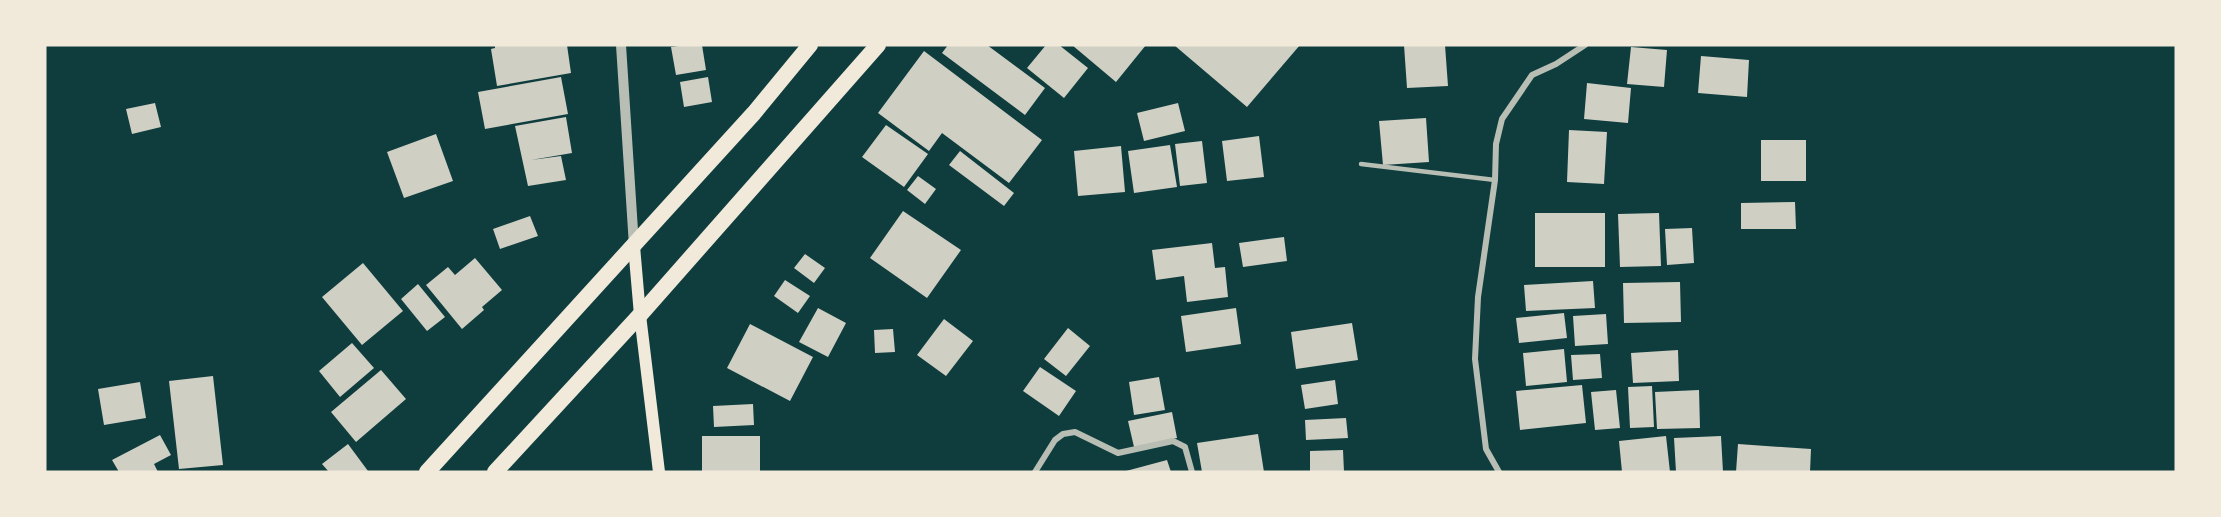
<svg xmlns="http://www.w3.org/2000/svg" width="2221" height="517" font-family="'PT Sans',sans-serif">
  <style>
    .building { fill: #cfcfc3 }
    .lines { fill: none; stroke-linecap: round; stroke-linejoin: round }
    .service { stroke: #b8beb3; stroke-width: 4.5 }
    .minor { stroke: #b8beb3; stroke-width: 6 }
    .tertiary { stroke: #b8beb3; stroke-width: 10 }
    .secondary { stroke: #f1e9da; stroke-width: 12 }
    .trunk { stroke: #f1e9da; stroke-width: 16 }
  </style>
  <rect width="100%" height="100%" fill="#0f3d3e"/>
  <path class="building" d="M495 45H567L571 73 497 86 491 49 495 48Z
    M686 45H702L706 70 676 75 671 47Z
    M948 45H987L1045 88 1025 115 942 53Z
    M1046 45H1059L1088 68 1064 98 1027 68Z
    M1072 45H1146L1116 82Z
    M1174 45H1300L1247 107Z
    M1404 45H1445L1448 86 1407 88Z
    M1631 47 1667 50 1664 87 1627 84Z
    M924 51 1042 140 1009 183 942 133 929 151 878 113Z
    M1701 56 1749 60 1747 97 1698 93Z
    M561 77 568 114 485 129 478 92Z
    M708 77 712 102 684 107 680 82Z
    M1587 83 1631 88 1628 123 1584 119Z
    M155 103 161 127 132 134 126 109Z
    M1178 103 1185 131 1144 141 1137 113Z
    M566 117 572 153 531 160 561 156 566 180 528 186 515 126Z
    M1426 118 1429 162 1383 165 1379 121Z
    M886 125 928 154 904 187 862 157Z
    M1569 130 1607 132 1604 184 1567 182Z
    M436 134 453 181 404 198 387 152Z
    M1259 136 1264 177 1227 181 1222 141Z
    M1761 140H1806V181H1761Z
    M1202 141 1207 183 1180 186 1175 144Z
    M1170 145 1177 187 1134 193 1128 151Z
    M1121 146 1125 192 1078 196 1074 151Z
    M960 151 1014 193 1004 206 949 165Z
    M918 176 936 189 925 204 907 190Z
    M1795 202 1796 229H1741V203Z
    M903 211 961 250 927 298 870 258Z
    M1535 213H1605V267H1535Z
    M1659 213 1661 266 1620 267 1618 214Z
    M530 216 538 236 500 249 493 229Z
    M1692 228 1694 263 1667 265 1665 229Z
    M1284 237 1287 261 1243 267 1239 243Z
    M1212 243 1215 268 1225 267 1228 297 1187 302 1184 276 1156 280 1152 250Z
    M805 254 825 268 814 283 794 268Z
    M475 258 502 290 482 307 484 310 462 329 426 285 448 267 455 275Z
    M363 263 403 311 362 345 322 297Z
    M785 280 810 296 798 313 774 296Z
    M1593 281 1595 308 1526 311 1524 285Z
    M1680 282 1681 322 1624 323 1623 283Z
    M418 284 445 317 427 331 401 299Z
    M818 308 846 323 828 357 799 342Z
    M1236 308 1241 344 1186 352 1181 316Z
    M1564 313 1567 338 1519 343 1516 318Z
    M1606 314 1608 344 1575 346 1573 316Z
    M944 319 973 341 946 376 917 355Z
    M1352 323 1358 360 1296 369 1291 332Z
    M750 324 813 357 790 401 727 368Z
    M1068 328 1090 346 1066 376 1044 359Z
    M893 329 895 352 875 353 874 330Z
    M352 343 374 368 340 397 319 371Z
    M1564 349 1567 382 1526 386 1523 353Z
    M1678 350 1679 381 1633 383 1631 353Z
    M1600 354 1602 378 1573 380 1571 355Z
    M1040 367 1076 391 1059 416 1023 391Z
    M381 370 406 399 356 442 331 412Z
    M213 376 223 465 179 469 169 381Z
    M1159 377 1165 410 1134 415 1129 382Z
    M1335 380 1338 404 1305 409 1301 385Z
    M140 382 146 418 104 425 98 389Z
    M1582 385 1586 423 1520 430 1516 391Z
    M1652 386 1654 427 1630 428 1628 387Z
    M1616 390 1620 428 1595 430 1591 392Z
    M1699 390 1700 428 1657 429 1655 392Z
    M753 404 754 425 714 427 713 406Z
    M1172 412 1177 438 1134 447 1128 421Z
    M1346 418 1348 438 1306 440 1305 420Z
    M1258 434 1264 472H1202L1197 443Z
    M160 435 171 455 154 464 158 472H119L112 460Z
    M702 436H760V472H702Z
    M1666 436 1670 472H1622L1619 441Z
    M1721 436 1723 472H1676L1674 438Z
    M348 444 368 471 329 472 322 464Z
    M1738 444 1811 449 1810 472H1736Z
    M1343 450 1344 472H1310V451Z
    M1167 460 1171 472H1127L1126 471Z"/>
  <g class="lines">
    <path class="service" d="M1361 164 1495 180"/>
    <path class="minor" d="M1035 472 1055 440 1063 434 1075 432 1118 453 1173 441 1185 447 1192 472
      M1499 472 1486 449 1475 359 1478 297 1495 180 1496 144 1502 119 1532 75 1556 64 1585 45"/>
    <path class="tertiary" d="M621 45 634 246"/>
    <path class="secondary" d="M634 246 640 315 659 472"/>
    <path class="trunk" d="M427 472 754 113 810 45
      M495 472 640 315 878 45"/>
  </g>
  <rect width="2221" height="517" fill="none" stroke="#f1e9da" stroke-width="93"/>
</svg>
